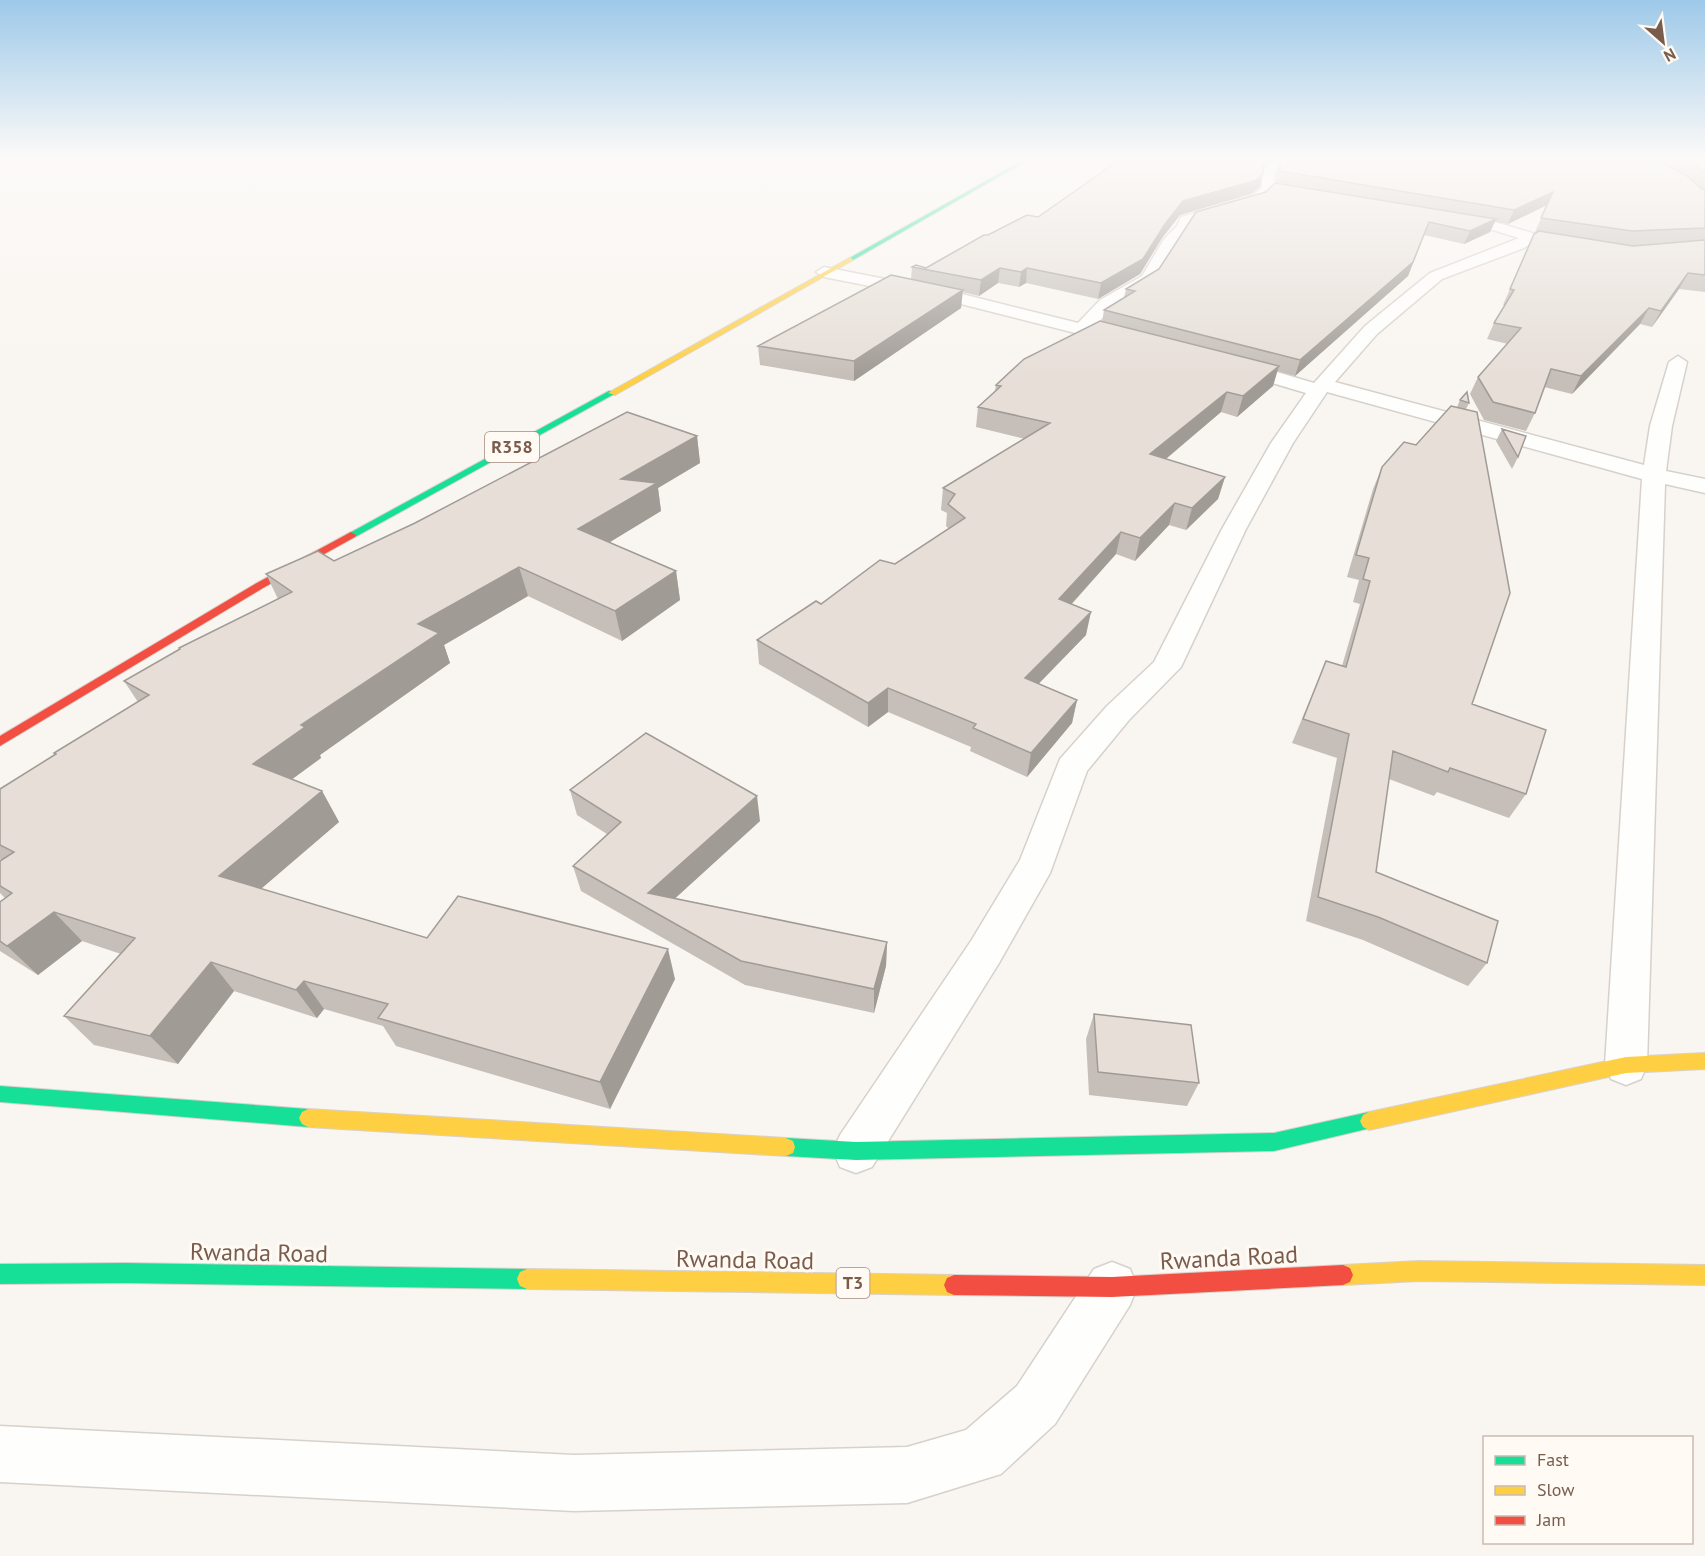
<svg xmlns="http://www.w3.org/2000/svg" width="1705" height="1556" font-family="'PT Sans',sans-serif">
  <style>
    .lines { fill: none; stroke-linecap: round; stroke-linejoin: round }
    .street-casing { stroke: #d7d1cb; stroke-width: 3 }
    .fast-casing { stroke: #d9d2cb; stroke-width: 2 }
    .slow-casing { stroke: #d9d2cb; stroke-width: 2 }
    .jam-casing { stroke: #d9d2cb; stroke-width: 2 }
    .street { fill: #fefefd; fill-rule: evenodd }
    .fast { fill: #16e098; fill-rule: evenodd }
    .slow { fill: #ffcf43; fill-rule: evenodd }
    .jam { fill: #f24e42; fill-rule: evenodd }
    .wall { fill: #c6bfb9 }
    .shaded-wall { fill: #a19b96 }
    .building { fill: #e6ded7; stroke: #a19b96; stroke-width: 1.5 }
    .labels { text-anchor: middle; stroke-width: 6; stroke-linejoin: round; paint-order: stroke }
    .shield { fill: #fffaf3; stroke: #a28b7f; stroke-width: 1.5 }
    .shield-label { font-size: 18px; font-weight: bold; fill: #7a5c4d }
    .near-street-label { font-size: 24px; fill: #7a5c4d; stroke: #fffaf3 }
  </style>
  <rect width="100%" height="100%" fill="#f9f5f0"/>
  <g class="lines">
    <g class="street-casing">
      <path id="street" d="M1274 159H1286L1274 173V186L1319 193V199L1271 193 1262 202 1192 223 1178 241 1170 259 1154 282 1112 308 1094 327 1109 331 1112 335 1109 339 1103 340 961 304 824 277 816 272 824 267 962 294 1078 323 1100 300 1142 276 1164 239 1177 226 1181 217 1252 196 1262 188V173Z
        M1448 214 1495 222 1549 238 1551 241 1544 245 1533 242 1524 248 1442 279 1377 334 1335 382 1644 465 1650 426 1669 362 1678 356 1687 362 1672 426 1666 471 1705 479V493L1665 484 1647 1065 1641 1079 1626 1085 1611 1079 1605 1065 1642 479 1327 392 1293 443 1246 529 1181 667 1129 720 1087 771 1050 873 999 963 872 1167 856 1173 840 1167 833 1151 840 1135 971 941 1020 860 1060 759 1107 706 1154 662 1222 529 1271 443 1306 393 1225 369 1223 365 1232 359 1314 383 1365 326 1430 273 1519 238 1493 230 1443 221V215Z
        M1112 1262 1130 1269 1137 1287 1130 1305 1055 1424 1001 1474 907 1503 574 1511 0 1482V1426L574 1455 907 1447 966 1430 1017 1386 1094 1269Z"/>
    </g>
    <g class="fast-casing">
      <path id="fast" d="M1025 159H1030L853 260 848 259Z
        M609 391 616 393 355 537H347L346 535Z
        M0 1086 308 1109 314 1112 317 1118 314 1124 308 1127 0 1102Z
        M1369 1112 1375 1115 1378 1121 1375 1127 1274 1151 856 1160 786 1156 779 1153 777 1147 779 1141 786 1138 856 1142 1274 1133Z
        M125 1263 527 1269 534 1272 537 1279 534 1286 527 1289 125 1283 0 1284V1264Z"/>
    </g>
    <g class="slow-casing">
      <path id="slow" d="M851 257 853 260 615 395 608 393Z
        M1705 1053V1069L1626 1073 1369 1130 1363 1127 1360 1121 1363 1115 1369 1112 1626 1057Z
        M308 1109 786 1138 793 1141 795 1147 793 1153 786 1156 308 1127 302 1124 299 1118 302 1112Z
        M1419 1261 1705 1265V1285L1419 1281 1343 1285 1336 1282 1333 1275 1336 1268 1343 1265Z
        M527 1269 954 1275 961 1278 964 1285 961 1292 954 1295 527 1289 520 1286 517 1279 520 1272Z"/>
    </g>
    <g class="jam-casing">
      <path id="jam" d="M351 532 356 535 355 537 263 588 0 746V736L255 584Z
        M1343 1265 1350 1268 1353 1275 1350 1282 1343 1285 1112 1297 954 1295 947 1292 944 1285 947 1278 954 1275 1112 1277Z"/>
    </g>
    <use href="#street" class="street"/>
    <use href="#fast" class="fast"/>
    <use href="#slow" class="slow"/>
    <use href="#jam" class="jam"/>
  </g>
  <path class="wall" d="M1121 159H1272L1263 168 1260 187 1251 194 1180 215 1162 238 1140 274 1098 299 1026 283 1019 287 998 283 979 296 962 292 961 308 854 381 760 365 758 346 911 279 912 267 926 268 988 235 1038 217Z
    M1282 159H1705V292L1679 289 1652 327 1640 324 1572 394 1544 387 1535 413 1526 431 1484 420 1470 394 1478 377 1508 344 1487 339 1494 323 1505 305H1503L1534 234 1537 232H1535L1547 205 1508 224 1495 222 1490 232 1464 244 1424 235 1408 276 1295 376 1277 371 1273 386 1237 417 1221 412 1165 459 1225 477 1218 499 1186 530 1169 525 1135 561 1116 554 1072 604 1086 635 1038 684 1077 700 1072 723 1027 777 970 751 971 747 888 712 868 727 759 664 757 640 821 604 895 564 949 529 946 526 947 513 941 510 943 488 1025 439 976 427 978 407 995 391 996 385 1102 322 1104 310 1124 298 1126 289 1159 269 1276 183V174L1280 161Z
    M1460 400 1469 403 1466 409 1472 704 1526 794 1509 818 1437 792 1434 796 1389 779 1376 872 1487 963 1468 986 1363 940 1306 921 1337 758 1292 743 1326 661 1342 666 1360 604 1353 602 1359 580 1347 577 1373 489 1382 467 1416 445 1457 407Z
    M1502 429 1518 457 1512 469 1496 441Z
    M697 436 700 463 658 488 661 511 609 542 676 571 680 600 622 641 528 596 444 645 450 663 320 755 321 758 292 779 322 791 339 822 261 889 427 938 675 979 610 1109 396 1046 383 1026 324 1009 317 1018 234 991 178 1064 94 1045 64 1016 121 954 82 941 38 975 0 951V902L5 898 0 893V861L2 860 0 859V789L55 754 54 753 138 702 124 681 180 650 179 648 278 599 266 574 334 561Z
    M570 790 760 821 675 898 887 942 886 966 874 1013 745 985 581 891 573 866 607 834 577 815Z
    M1094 1014 1199 1083 1187 1106 1089 1095 1086 1039Z"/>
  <path class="shaded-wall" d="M1264 159H1272L1260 172Z
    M1263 174 1260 187 1251 194 1180 215 1162 238 1140 274 1098 299 1101 283 1165 224 1183 201Z
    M1553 192 1547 205 1508 224 1514 210Z
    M1496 219 1490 232 1464 244 1470 231Z
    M1429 222 1408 276 1295 376 1300 360Z
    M1000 268 998 283 979 296 981 280Z
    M1027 268 1026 283 1019 287 1021 272Z
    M1688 273 1679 289 1652 327 1661 311Z
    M963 290 961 308 854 381V361Z
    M1649 308 1640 324 1572 394 1581 376Z
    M1279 366 1273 386 1237 417 1243 396Z
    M1227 392 1221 412 1146 476 1150 454Z
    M697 436 700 463 658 488 661 511 584 558 578 529 621 479Z
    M1225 477 1218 499 1186 530 1192 508Z
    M1175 503 1169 525 1135 561 1140 538Z
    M1121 532 1116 554 1055 622 1059 599Z
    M519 567 528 596 444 645 450 663 320 755 321 758 272 794 253 764 301 725 418 624Z
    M676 571 680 600 622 641 615 611Z
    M1091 612 1086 635 1021 702 1025 678Z
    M888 688V712L868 727V703Z
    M1077 700 1072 723 1027 777 1031 753Z
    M322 791 339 822 241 906 219 876Z
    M757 796 760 821 658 914 648 893Z
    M54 912 82 941 38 975 7 946Z
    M887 942 886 966 874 1013V989Z
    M668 949 675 979 610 1109 600 1082Z
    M211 962 234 991 178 1064 150 1036Z
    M304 981 324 1009 317 1018 296 990Z"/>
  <path class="building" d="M1121 159H1264L1263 174 1254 181 1183 201 1165 224 1143 259 1101 283 1027 268 1021 272 1000 268 981 280 912 267 916 265 926 268 984 235H988L1027 215 1038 217Z
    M1282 159H1656L1687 176 1702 189H1705V228L1632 231 1541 218 1553 192 1514 210 1280 171V161Z
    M1684 159H1705V173L1698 167Z
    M1275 183 1496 219 1470 231 1429 222 1413 262 1300 360 1104 310 1135 291 1126 289 1159 269 1196 212 1266 192Z
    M1539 231 1633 246 1705 240V275L1688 273 1661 311 1649 308 1581 376 1551 369 1535 413 1493 402 1478 377 1521 328 1494 323 1514 290 1510 289 1534 234Z
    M891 275 963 290 854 361 758 346Z
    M1100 321 1279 366 1243 396 1227 392 1150 454 1225 477 1192 508 1175 503 1140 538 1121 532 1059 599 1091 612 1025 678 1077 700 1031 753 973 728 976 724 888 688 868 703 757 640 816 601 821 604 880 560 895 564 965 518 948 504 955 494 943 488 1050 423 978 407 1001 386 996 385 1024 359Z
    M1467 392 1469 403 1460 400Z
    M1451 406 1477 412 1510 593 1472 704 1546 730 1526 794 1450 768 1448 772 1393 751 1376 872 1498 921 1487 963 1378 917 1318 897 1349 734 1303 719 1326 661 1346 667 1370 581 1363 579 1369 558 1356 555 1382 467 1404 442 1416 445Z
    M627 412 697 436 621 479 657 483 578 529 676 571 615 611 519 567 418 624 439 633 301 725 305 727 253 764 322 791 219 876 427 938 458 896 668 949 600 1082 378 1018 388 1004 304 981 296 990 211 962 150 1036 64 1016 135 938 54 912 7 946 0 941V902L12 893 0 886V861L14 852 0 845V789L56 754 54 753 149 695 124 681 180 649 179 648 292 592 266 574 318 551 334 561 415 523Z
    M1502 429 1526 436 1518 457Z
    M646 733 757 796 648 893 887 942 874 989 741 961 573 866 621 822 570 790Z
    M1094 1014 1191 1025 1199 1083 1098 1072Z"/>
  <linearGradient id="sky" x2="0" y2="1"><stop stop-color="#9ec9e9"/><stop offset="0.42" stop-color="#fcfaf8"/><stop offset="1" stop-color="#fcfaf8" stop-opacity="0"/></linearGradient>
  <rect width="1705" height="377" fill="url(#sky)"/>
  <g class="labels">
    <g class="shield">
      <rect x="485" y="432" width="54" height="30" rx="4.5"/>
      <rect x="836.5" y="1268" width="33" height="30" rx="4.5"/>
    </g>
    <g class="shield-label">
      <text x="512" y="453">R358</text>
      <text x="853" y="1289">T3</text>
    </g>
    <g class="near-street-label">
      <text transform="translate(259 1253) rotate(1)" y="8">Rwanda Road</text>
      <text transform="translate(1229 1258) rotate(-3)" y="8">Rwanda Road</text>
      <text transform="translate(745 1260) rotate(1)" y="8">Rwanda Road</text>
    </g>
  </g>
  <rect x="1483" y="1436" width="210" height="108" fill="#fffaf3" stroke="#cabbb1" stroke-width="1.5"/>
  <rect x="1495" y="1456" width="30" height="9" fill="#16e098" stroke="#cabbb1" stroke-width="1.5"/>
  <text x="1537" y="1466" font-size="18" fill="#7a5c4d">Fast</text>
  <rect x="1495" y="1486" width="30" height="9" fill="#ffcf43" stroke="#cabbb1" stroke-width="1.5"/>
  <text x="1537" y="1496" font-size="18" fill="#7a5c4d">Slow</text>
  <rect x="1495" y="1516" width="30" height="9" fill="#f24e42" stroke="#cabbb1" stroke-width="1.5"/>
  <text x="1537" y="1526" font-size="18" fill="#7a5c4d">Jam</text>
  <g transform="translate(1663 42) rotate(152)" stroke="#fffaf3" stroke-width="4.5" paint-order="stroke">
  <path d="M0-4.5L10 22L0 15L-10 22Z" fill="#7a5c4d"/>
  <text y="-9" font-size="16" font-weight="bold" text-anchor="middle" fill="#7a5c4d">N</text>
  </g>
</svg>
